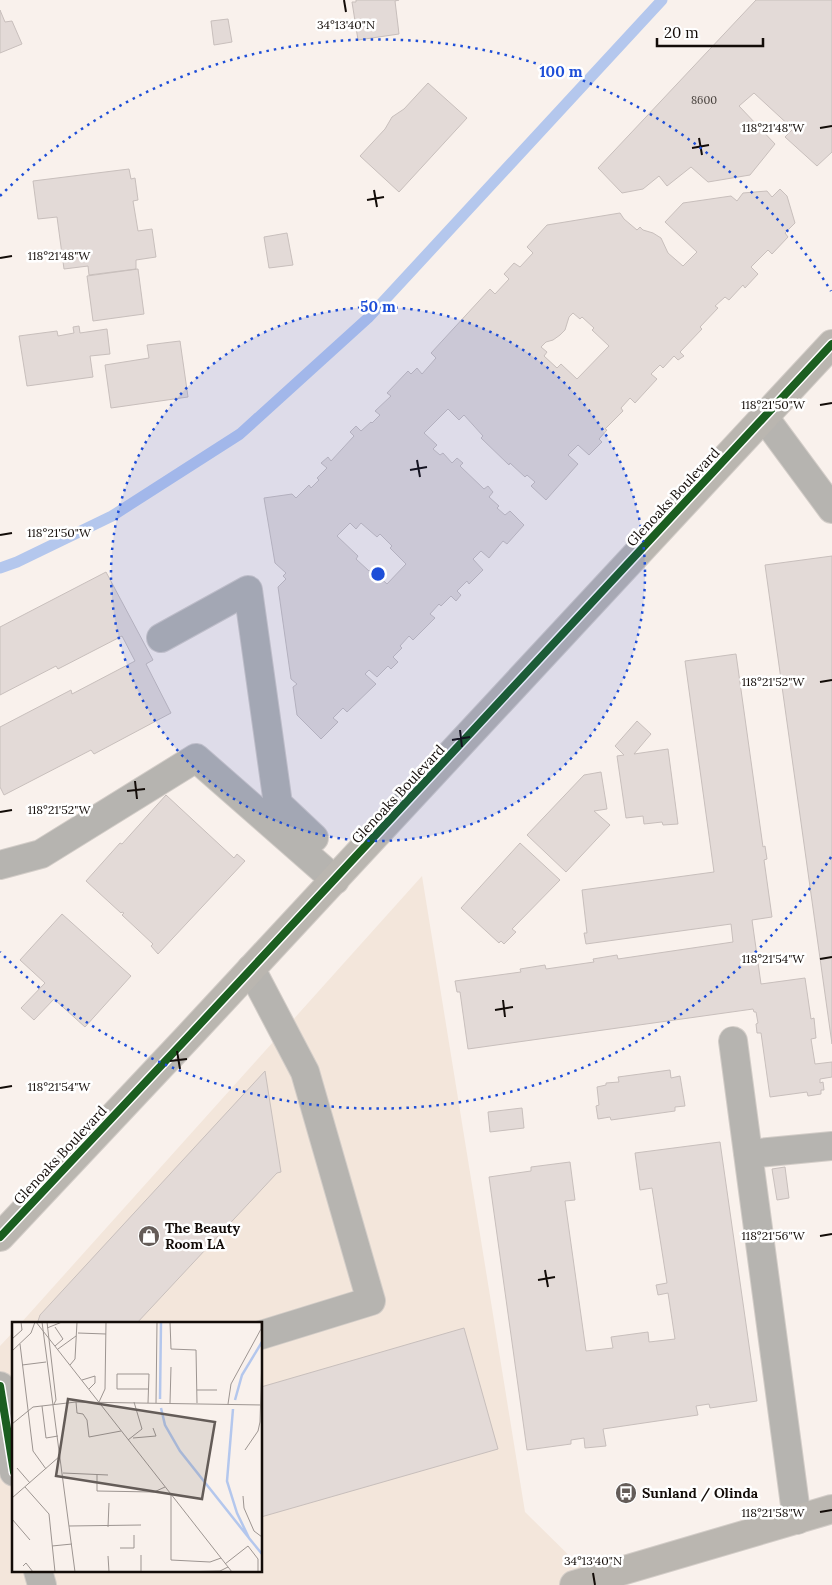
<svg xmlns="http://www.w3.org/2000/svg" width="832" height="1585" font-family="Lora,serif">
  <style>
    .industrial { fill: #f3e6db }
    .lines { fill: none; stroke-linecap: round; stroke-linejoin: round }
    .stream { stroke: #b4c7ed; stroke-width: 11 }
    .building { fill: #e3dad7; stroke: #c8bfbc; fill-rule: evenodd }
    .minor-casing { stroke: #d3cdc8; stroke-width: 30 }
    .major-casing { stroke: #d3cdc8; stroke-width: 30 }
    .minor { stroke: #b6b4b0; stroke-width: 28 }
    .major { stroke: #bab6b0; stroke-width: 28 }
    .cycleway-casing { stroke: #fff; stroke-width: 11 }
    .cycleway { stroke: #1b5e20; stroke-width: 8 }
    .ticks { fill: none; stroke: #130c08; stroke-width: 2 }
    .ring { fill: none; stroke: #1d4ed8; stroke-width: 2.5; stroke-dasharray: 2.5 5 }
    .labels { text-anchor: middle; stroke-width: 5; stroke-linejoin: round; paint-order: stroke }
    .number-label { font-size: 11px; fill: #47403c }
    .street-label { font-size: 14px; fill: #130c08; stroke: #fff }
    .poi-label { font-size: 14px; font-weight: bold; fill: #130c08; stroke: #fff; text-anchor: start }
    .inset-river { fill: none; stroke: #b4c7ed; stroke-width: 2.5 }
    .inset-road { fill: none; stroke: #9d9591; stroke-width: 1 }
    .view { fill: #645c58; fill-opacity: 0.15; stroke: #645c58; stroke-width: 2.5 }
    .inset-edge { fill: none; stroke: #130c08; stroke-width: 2.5 }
    .ticks-label { font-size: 12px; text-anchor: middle; fill: #130c08; stroke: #fff; stroke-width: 5; stroke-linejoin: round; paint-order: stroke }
    .centre { fill: #1d4ed8; stroke: #fff; stroke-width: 2.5 }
    .ring-label { font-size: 15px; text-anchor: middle; font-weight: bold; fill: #1d4ed8; stroke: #fff; stroke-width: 5; stroke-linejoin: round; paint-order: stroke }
  </style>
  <rect width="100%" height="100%" fill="#f9f1ec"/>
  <path class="industrial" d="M422 876 525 1512 599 1585H0V1346L14 1331V1571H261V1324H20Z"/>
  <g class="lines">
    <path class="stream" d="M0 568 17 562 112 516 240 434 368 318 662 0"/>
  </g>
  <path class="building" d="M356 0H399L395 1 399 34 358 40 352 2H356Z
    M756 0H832V152L817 166 785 137 793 129 754 93 739 106 775 144 750 175 708 182 691 167 667 186 659 176 643 189 622 193 598 168Z
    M0 10 5 22 12 21 22 44 0 53Z
    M228 19 232 42 214 45 211 21Z
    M428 83 467 118 399 192 360 156 385 129 392 117 404 109Z
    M129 169 131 179 135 178 138 200 133 201 138 231 152 229 156 257 136 260V269L89 275 88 266 64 269 57 217 38 219 33 181Z
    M780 189 787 196 795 223 785 233 788 237 772 254 768 250 751 267 758 274 745 288 743 285 729 300 725 297 715 306 718 308 700 327 702 329 680 352 684 356 678 360 674 356 663 368 660 365 651 374 657 379 635 403 630 398 621 408 623 411 605 429 607 430 599 439 602 442 589 455 578 445 568 455 578 464 546 500 531 486 535 482 527 475 525 477 510 463 509 465 481 438 483 436 464 415 459 420 448 409 424 433 437 445 433 449 440 455 443 453 452 463 457 458 463 463 460 466 484 489 488 486 493 492 489 497 499 506 497 508 505 515 510 511 524 525 507 544 503 541 489 558 481 551 473 559 483 570 469 584 467 581 457 591 461 595 456 601 451 596 441 606 439 604 430 614 435 618 413 640 409 636 400 646 402 648 393 657 398 662 391 669 388 666 377 677 369 670 365 674 376 684 347 712 343 708 333 718 338 722 321 739 297 715 293 687 297 684 291 679 278 587 286 579 283 576 286 573 275 563 264 498 292 494 296 498 309 485 311 488 319 480 317 478 327 468 321 463 328 457 331 461 354 436 350 432 356 426 361 431 371 422 372 423 380 415 375 411 391 396 387 393 408 371 411 374 417 368 422 374 436 358 431 353 490 289 495 294 509 279 504 274 514 263 520 267 533 253 527 247 547 225 620 213 624 219 637 230 640 227 643 230 653 233 661 238 668 253 683 266 697 252 665 222 683 203 731 196 737 201 743 193 767 191 772 197ZM573 313 580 319 582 317 594 328 592 330 609 346 577 379 561 364 557 368 544 356 547 352 541 347 546 342 553 340 560 335 565 330 569 317ZM350 523 356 529 361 523 377 537 380 534 392 546 390 548 406 564 387 584 371 569 369 571 356 559 358 556 337 536Z
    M287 233 293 265 269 268 264 237Z
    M138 269 144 314 93 321 87 276Z
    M79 326 80 333 107 329 110 354 90 356 93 377 27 386 19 336 57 331 58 336 74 333 73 327Z
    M180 341 188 397 111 408 105 365 149 358 147 345Z
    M832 556V1044L765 565Z
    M106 572 153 660 146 664 171 713 94 754 91 750 4 795 0 787V727L71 690 72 694 135 661 122 636 58 669 56 666 0 695V627Z
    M736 654 763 847 765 846 767 859 764 860 772 917 752 920 761 984 805 978 811 1019 814 1018 816 1038 811 1039 815 1064 832 1062V1077L820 1079V1083L823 1082 824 1090H821V1094L808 1096 807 1092 770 1097 761 1033H757L756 1024 758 1023 756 1012H754L753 1009 468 1049 460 992H457L455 981 521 972 520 969 545 965 546 969 594 962 593 959 617 955 618 959 733 942 731 924 586 944 584 933H587L582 890 714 872 685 661Z
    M637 721 651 734 634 754 668 749 678 824 663 825 662 822 644 824 643 816 626 818 617 756 624 755 615 746Z
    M601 772 607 809 594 811 610 825 566 872 527 835 584 775Z
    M166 795 234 858 237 854 245 861 158 954 151 946 153 944 122 915 124 913 122 912 121 913 86 881 120 843 122 844Z
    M520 843 560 880 512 929 516 932 504 944 501 941 499 943 461 908Z
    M62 914 131 976 85 1027 54 999 34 1020 21 1008 45 983 20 960Z
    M670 1070 671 1078 680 1076 685 1106 675 1107V1111L611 1120 610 1117 598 1119 596 1106 599 1105 597 1087 606 1085V1083L619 1082 618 1077Z
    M265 1071 281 1172 277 1173 136 1324H37L40 1315Z
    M522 1108 524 1128 490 1132 488 1112Z
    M720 1142 757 1401 710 1408 709 1404 696 1406 698 1415 603 1429 606 1446 585 1448 584 1438 571 1440V1444L527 1450 489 1177 531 1171V1167L570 1162 575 1200 565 1201 586 1351 613 1348 611 1337 648 1332 649 1342 675 1339 668 1293 658 1295 656 1285 667 1283 652 1188 640 1190 635 1153Z
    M785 1167 789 1198 777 1200 772 1169Z
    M464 1328 498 1449 261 1517V1387Z"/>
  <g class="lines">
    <g class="minor-casing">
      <path id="minor" d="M764 417 832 509
        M161 638 248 590 278 804 314 838
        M0 865 41 854 196 758 335 880
        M251 969 305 1072 371 1301 261 1335
        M733 1041 797 1520
        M748 1154 832 1146
        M0 1386 14 1472
        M38 1571 42 1585"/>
    </g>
    <g class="major-casing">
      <path id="major" d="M0 1237 188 1037 832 344
        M574 1585 832 1509"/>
    </g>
    <use href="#minor" class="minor"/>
    <use href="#major" class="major"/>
    <g class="cycleway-casing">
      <path id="cycleway" d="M0 1237 188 1037 832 344
        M0 1386 14 1472"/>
    </g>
    <use href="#cycleway" class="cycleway"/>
  </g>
  <path class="ticks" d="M344 0 346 12M820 128 832 126M699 138 702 155M692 148 709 145M374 190 377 207M367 200 384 197M0 258 12 256M820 405 832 403M417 460 420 477M410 470 427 467M0 535 12 533M820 682 832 680M460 730 462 747M452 740 470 737M135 781 137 799M127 791 145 789M0 812 12 810M820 959 832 957M503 1000 505 1017M495 1010 513 1007M177 1051 180 1069M170 1061 187 1059M0 1088 12 1086M820 1236 832 1234M545 1270 548 1287M538 1280 555 1277M820 1512 832 1510M593 1573 595 1585"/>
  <circle cx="378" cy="574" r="267" fill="#1d4ed8" fill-opacity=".12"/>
  <g class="ring">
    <circle cx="378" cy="574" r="267"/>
    <path d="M831 857A534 534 0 0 1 0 952M0 196A534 534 0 0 1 831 291"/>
  </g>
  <defs>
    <g id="shop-disc" transform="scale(1.125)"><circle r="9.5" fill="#645c58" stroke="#fff"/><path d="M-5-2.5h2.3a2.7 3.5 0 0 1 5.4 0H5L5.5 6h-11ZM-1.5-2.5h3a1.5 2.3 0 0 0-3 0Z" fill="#fff"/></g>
    <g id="bus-disc" transform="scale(1.125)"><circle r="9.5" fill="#645c58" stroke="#fff"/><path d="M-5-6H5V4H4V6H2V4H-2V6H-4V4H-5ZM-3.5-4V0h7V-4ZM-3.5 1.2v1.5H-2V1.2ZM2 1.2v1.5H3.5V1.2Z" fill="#fff"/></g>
  </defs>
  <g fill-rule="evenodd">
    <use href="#shop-disc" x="149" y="1236"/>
    <use href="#bus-disc" x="626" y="1493"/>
  </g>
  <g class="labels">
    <g class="number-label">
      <text x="704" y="104">8600</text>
    </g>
    <g class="street-label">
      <text transform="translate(673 497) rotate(-47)" y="5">Glenoaks Boulevard</text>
      <text transform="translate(398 794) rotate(-47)" y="5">Glenoaks Boulevard</text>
      <text transform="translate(60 1155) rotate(-47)" y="5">Glenoaks Boulevard</text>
    </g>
    <g class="poi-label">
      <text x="165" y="1233">The Beauty<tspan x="165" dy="16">Room LA</tspan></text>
      <text x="642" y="1498">Sunland / Olinda</text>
    </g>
  </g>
  <g transform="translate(12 1322)">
    <rect width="250" height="250" fill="#f9f1ec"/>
    <path class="inset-river" d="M148 77 149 0M223 78 230 53 250 20M149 86 153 103 168 129 237 216M221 87 215 159 225 191 237 216 250 232"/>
    <path class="inset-road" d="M24 0 220 250M30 0 63 250M35 0 44 78 42 82M158 0 159 27 184 28 185 81M43 5 51 17 43 24M35 6 50 0M66 11 94 12M0 17 10 8 9 0M8 22 21 129 34 147M46 27 64 14M0 29 19 11 23 0M10 43 34 40M58 43 63 37 65 0M70 58 83 54V61L77 67M185 68H205M64 80 65 91 71 92 75 98 77 115 109 109M87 80 93 67 94 0M136 81 137 52H105V67H136M144 81 145 0M158 81 159 45M216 82 219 62 249 7V0M30 84 34 116 46 114M0 102 21 85 64 80 250 83M121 116 144 114 141 106M116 118 130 107 122 80M233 128 246 109 248 100 250 35M5 146 18 161M51 151 96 153M85 152V169L142 170 153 165M13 165 37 192 43 250M159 173V238L198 240 209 236M231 174 232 186 242 209 250 215M0 176 48 134M0 197 18 218M57 204 129 203M96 205 97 181M40 224 60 222M108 226H122V213M96 234 97 250M213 242 236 224 246 237V250M11 244 14 241 21 250M129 250V233M165 250 208 249 216 245"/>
    <path class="view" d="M56 77 203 100 190 177 44 154Z"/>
    <rect width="250" height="250" class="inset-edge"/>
  </g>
  <g class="ticks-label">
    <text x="346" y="29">34°13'40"N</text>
    <text x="773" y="132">118°21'48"W</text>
    <text x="59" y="260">118°21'48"W</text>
    <text x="773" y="409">118°21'50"W</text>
    <text x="59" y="537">118°21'50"W</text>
    <text x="773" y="686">118°21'52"W</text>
    <text x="59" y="814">118°21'52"W</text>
    <text x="773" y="963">118°21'54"W</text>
    <text x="59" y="1091">118°21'54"W</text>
    <text x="773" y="1240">118°21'56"W</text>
    <text x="773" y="1517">118°21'58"W</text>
    <text x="593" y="1565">34°13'40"N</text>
  </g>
  <circle cx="378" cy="574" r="8" class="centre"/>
  <g class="ring-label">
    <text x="561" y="77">100 m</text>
    <text x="378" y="312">50 m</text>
  </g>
  <path d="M657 38v8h106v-8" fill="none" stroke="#130c08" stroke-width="2.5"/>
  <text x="664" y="38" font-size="15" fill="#130c08" stroke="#ffffff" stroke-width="4" paint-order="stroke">20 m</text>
</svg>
